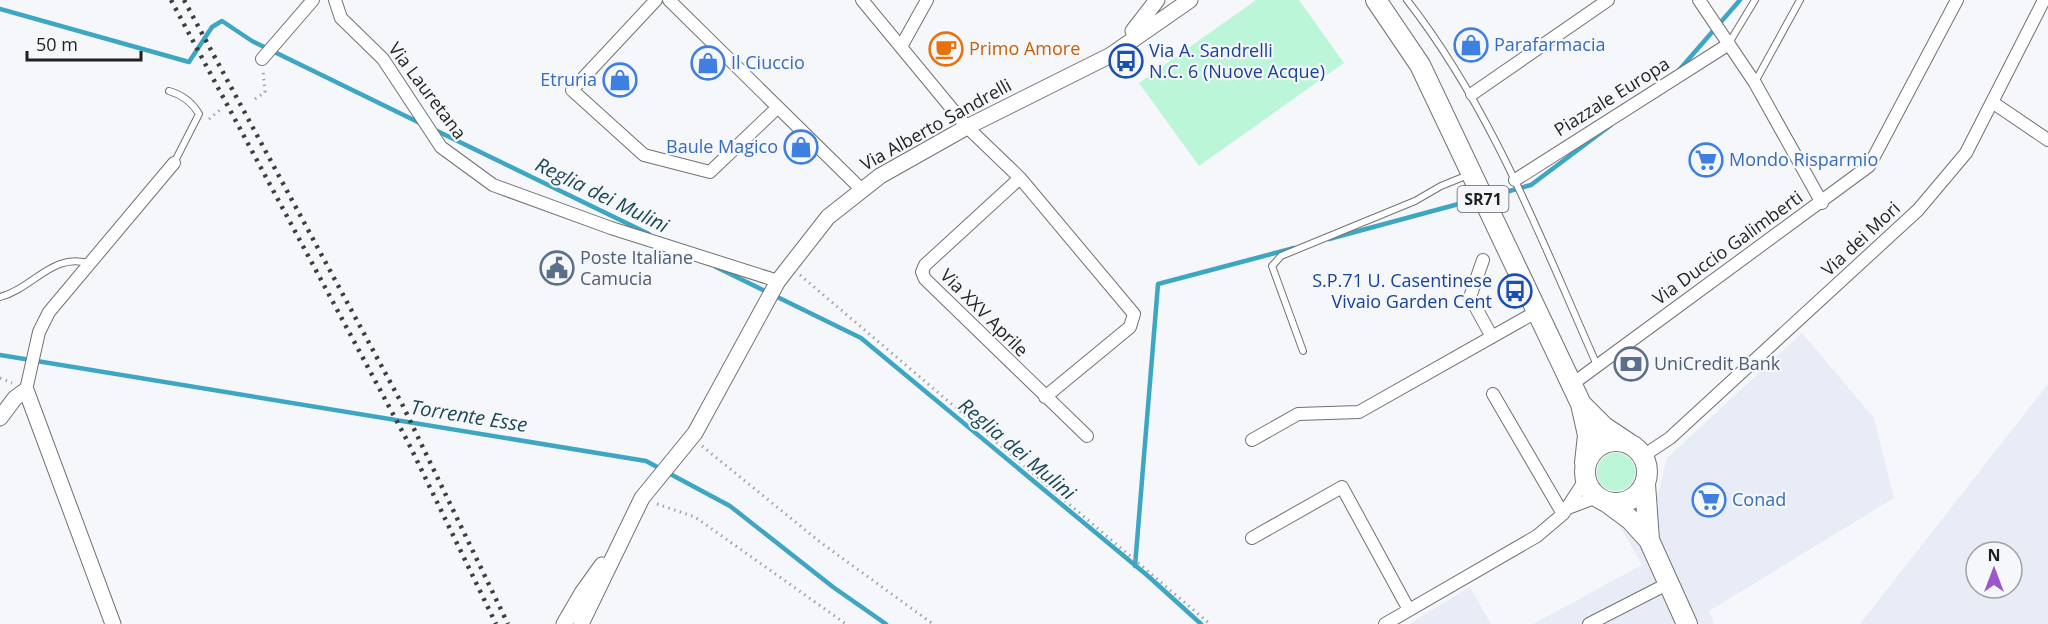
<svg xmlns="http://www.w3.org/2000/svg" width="2048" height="624" font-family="'Open Sans',sans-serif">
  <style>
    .built { fill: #e7ecf6; fill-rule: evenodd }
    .green { fill: #bcf6d8 }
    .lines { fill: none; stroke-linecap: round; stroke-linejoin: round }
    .stream { stroke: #3ca6c3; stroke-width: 4.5 }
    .service-casing { stroke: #717274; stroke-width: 8 }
    .minor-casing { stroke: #717274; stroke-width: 14 }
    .tertiary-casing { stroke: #717274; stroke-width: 17 }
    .primary-casing { stroke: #717274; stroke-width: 22 }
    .path { stroke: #a1a2a4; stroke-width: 3; stroke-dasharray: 1.5 4.5; stroke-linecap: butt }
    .service { stroke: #fff; stroke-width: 6 }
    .minor { stroke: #fff; stroke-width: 12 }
    .tertiary { stroke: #fff; stroke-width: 15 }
    .primary { stroke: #fff; stroke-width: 20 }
    .rail { stroke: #3d3e3f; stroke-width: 4.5; stroke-dasharray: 3 6; stroke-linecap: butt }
    .labels { text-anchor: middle; stroke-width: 4.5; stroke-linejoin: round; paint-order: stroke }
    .shield { fill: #f6f7fa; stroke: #606062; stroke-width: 1.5 }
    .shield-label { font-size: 16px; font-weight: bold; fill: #1f2021 }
    .shop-label { font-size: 18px; fill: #366cbe; stroke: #f6f7fa; text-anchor: start }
    .food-label { font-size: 18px; fill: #c56008; stroke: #f6f7fa; text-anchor: start }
    .transit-label { font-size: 18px; fill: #164399; stroke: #f6f7fa; text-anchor: start }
    .street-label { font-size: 18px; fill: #1f2021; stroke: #f6f7fa }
    .service-label { font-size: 18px; fill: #4e5e75; stroke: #f6f7fa; text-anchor: start }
    .water-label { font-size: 20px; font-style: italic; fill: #1b4855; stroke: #f6f7fa }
  </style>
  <rect width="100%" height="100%" fill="#f6f7fa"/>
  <path class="built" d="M1802 333 1874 418 1894 498 1709 611 1714 624H1533L1642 565 1618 523 1657 498 1667 458Z
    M2048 384V624H1860ZM1976 552H2012V588H1976Z
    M1470 587 1491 624H1409Z"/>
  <path class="green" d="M1256 0H1299L1344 63 1199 166 1139 83Z
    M1597 472a19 19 0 1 1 38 0a19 19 0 1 1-38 0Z"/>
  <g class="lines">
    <path class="stream" d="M0 9 189 62 212 27 222 21 252 41 422 124
      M1680 69 1740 0
      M433 129 649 234
      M1488 197 1531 185 1611 125
      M1329 239 1477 199
      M716 267 861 338 1148 576 1201 624
      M0 355 646 461 730 506 833 587 886 624
      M1135 566 1158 284 1294 248"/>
    <g class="service-casing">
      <path id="service" d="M1407 0C1492 109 1541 239 1597 365
        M1729 43 1755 0
        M1755 82 1800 0
        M169 91C183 95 192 102 199 114L174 163
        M0 297C34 288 53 251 91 264
        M1303 351 1272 266 1281 256 1415 201 1441 186 1468 175"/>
    </g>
    <g class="minor-casing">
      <path id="minor" d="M335 0 341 18 383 59 441 147 493 185 611 228 778 281
        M656 0 572 90 644 155 710 172 777 108
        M669 0 862 190
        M862 0 967 127 1020 178 1134 314 1130 327 1045 397
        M1699 0 1755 83 1822 203
        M902 45 927 0
        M262 59 313 0
        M1472 94 1608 0
        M1992 102 2048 140
        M1020 178 925 265 922 272 925 279 1087 436
        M1515 180 1729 44
        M1483 260 1470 297 1492 337
        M1571 385 1869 166 1957 0
        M26 390 39 332 49 312 174 163
        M1493 394 1563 514
        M1252 440 1298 414 1359 412 1536 312
        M1643 456 1670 438 1918 210 1966 153 2044 0
        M1568 508 1597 497
        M1252 538 1342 487 1409 610
        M1385 624 1537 536 1563 514 1585 480
        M1589 624 1669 583"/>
    </g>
    <g class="tertiary-casing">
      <path id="tertiary" d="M1133 31 1157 0
        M0 418 15 398 26 390 113 624
        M564 624 582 593 602 565
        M581 624 642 498 695 433 778 281 828 217 880 176 967 127 1111 55 1190 0"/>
    </g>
    <g class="primary-casing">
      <path id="primary" d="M1376 0 1420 65 1581 404 1604 427 1628 443
        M1581 404 1588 435 1585 463
        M1585 472a31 31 0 1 1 62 0a31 31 0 1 1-62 0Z
        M1645 484 1649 540
        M1608 503 1631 520 1649 540 1687 624"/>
    </g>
    <path class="path" d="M255 99 265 92 263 70
      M209 119 220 110
      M800 275 1210 624
      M0 378 12 383
      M702 446 820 542 933 624
      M657 504 695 517 846 624"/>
    <use href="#service" class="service"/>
    <use href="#minor" class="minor"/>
    <use href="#tertiary" class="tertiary"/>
    <use href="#primary" class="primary"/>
    <path class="rail" d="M171 0 408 442 496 624
      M184 0 402 404 508 624"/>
  </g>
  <defs>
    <g id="shop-ring" transform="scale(1.725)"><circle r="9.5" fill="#f6f7fa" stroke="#3f7fe0" stroke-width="1.5"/><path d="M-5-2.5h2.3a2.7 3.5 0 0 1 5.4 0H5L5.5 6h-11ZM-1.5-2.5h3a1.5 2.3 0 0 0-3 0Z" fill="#3f7fe0"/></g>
    <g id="cafe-ring" transform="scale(1.725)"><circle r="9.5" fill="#f6f7fa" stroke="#e8710a" stroke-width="1.5"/><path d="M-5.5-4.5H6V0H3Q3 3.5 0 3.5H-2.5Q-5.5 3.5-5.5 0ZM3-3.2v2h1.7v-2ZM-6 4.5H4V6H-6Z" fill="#e8710a"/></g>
    <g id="bus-ring" transform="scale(1.725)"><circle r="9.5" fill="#f6f7fa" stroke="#1a4fb4" stroke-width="1.5"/><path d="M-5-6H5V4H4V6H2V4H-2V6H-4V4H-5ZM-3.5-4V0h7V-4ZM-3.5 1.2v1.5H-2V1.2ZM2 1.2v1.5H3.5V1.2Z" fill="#1a4fb4"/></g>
    <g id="supermarket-ring" transform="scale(1.725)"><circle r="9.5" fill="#f6f7fa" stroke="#3f7fe0" stroke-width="1.5"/><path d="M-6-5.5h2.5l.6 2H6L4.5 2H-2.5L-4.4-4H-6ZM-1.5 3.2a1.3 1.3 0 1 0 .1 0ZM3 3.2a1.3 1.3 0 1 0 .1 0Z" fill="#3f7fe0"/></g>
    <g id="civic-ring" transform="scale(1.725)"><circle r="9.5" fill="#f6f7fa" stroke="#5c6f8a" stroke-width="1.5"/><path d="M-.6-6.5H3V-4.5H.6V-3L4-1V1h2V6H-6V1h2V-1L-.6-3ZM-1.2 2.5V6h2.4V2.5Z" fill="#5c6f8a"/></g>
    <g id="bank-ring" transform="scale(1.725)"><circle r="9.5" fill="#f6f7fa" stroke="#5c6f8a" stroke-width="1.5"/><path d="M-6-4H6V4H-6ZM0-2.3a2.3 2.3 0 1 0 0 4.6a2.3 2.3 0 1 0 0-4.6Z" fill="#5c6f8a"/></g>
  </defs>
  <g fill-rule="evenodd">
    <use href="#shop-ring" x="1471" y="45"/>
    <use href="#cafe-ring" x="946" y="49"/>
    <use href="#bus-ring" x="1126" y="61"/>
    <use href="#shop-ring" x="708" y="63"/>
    <use href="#shop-ring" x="620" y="80"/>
    <use href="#shop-ring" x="801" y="147"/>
    <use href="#supermarket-ring" x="1706" y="160"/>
    <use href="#civic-ring" x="557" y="268"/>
    <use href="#bus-ring" x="1515" y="291"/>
    <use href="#bank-ring" x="1631" y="364"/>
    <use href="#supermarket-ring" x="1709" y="500"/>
  </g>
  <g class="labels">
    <rect class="shield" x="1457.5" y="186" width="51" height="26" rx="4.5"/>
    <g class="shield-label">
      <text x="1483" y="205">SR71</text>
    </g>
    <g class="shop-label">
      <text x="1494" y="51">Parafarmacia</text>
      <text x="731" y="69">Il Ciuccio</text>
      <text x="597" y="86" text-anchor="end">Etruria</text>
      <text x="778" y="153" text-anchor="end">Baule Magico</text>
      <text x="1729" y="166">Mondo Risparmio</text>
      <text x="1732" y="506">Conad</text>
    </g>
    <g class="food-label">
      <text x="969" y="55">Primo Amore</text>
    </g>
    <g class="transit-label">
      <text x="1149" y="57">Via A. Sandrelli<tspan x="1149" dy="21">N.C. 6 (Nuove Acque)</tspan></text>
      <text x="1492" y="287" text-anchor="end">S.P.71 U. Casentinese<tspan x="1492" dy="21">Vivaio Garden Cent</tspan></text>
    </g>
    <g class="street-label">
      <text transform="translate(427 91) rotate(53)" y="6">Via Lauretana</text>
      <text transform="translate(1612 97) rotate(-32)" y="6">Piazzale Europa</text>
      <text transform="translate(936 125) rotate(-29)" y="6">Via Alberto Sandrelli</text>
      <text transform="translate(1861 239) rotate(-43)" y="6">Via dei Mori</text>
      <text transform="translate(1728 248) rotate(-36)" y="6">Via Duccio Galimberti</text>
      <text transform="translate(984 313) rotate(45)" y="6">Via XXV Aprile</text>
    </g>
    <g class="service-label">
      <text x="580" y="264">Poste Italiane<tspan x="580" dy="21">Camucia</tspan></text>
      <text x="1654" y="370">UniCredit Bank</text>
    </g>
    <g class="water-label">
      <text transform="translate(602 195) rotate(26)" y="7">Reglia dei Mulini</text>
      <text transform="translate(469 416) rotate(9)" y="7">Torrente Esse</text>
      <text transform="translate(1017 449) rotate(40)" y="7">Reglia dei Mulini</text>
    </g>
  </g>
  <g transform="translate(1994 570)"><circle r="28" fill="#f6f7fa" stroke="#a0a1a3" stroke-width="1.5"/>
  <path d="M0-4.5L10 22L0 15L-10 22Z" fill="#9b57cb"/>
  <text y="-9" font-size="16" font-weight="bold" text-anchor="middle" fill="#1f2021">N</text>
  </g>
  <path d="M27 51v9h114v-9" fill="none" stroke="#1f2021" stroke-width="3"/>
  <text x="36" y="51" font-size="18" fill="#1f2021" stroke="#f6f7fa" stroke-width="4.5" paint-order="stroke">50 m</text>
</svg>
